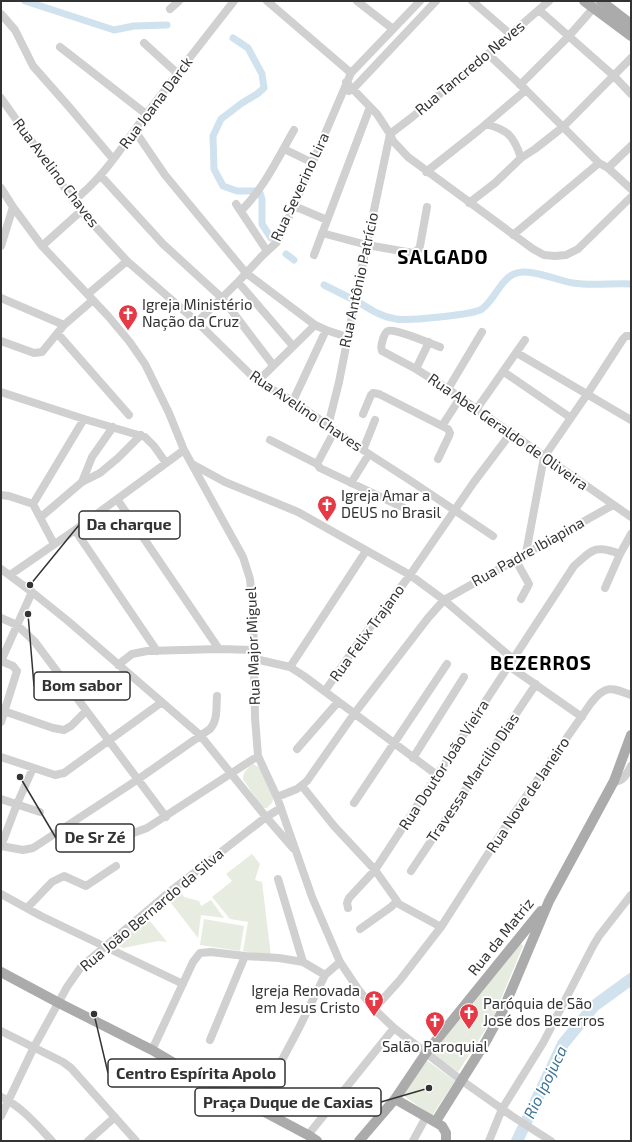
<svg xmlns="http://www.w3.org/2000/svg" width="632" height="1142" font-family="'Exo 2',sans-serif">
  <style>
    .green { fill: #e6ecdf }
    .lines { fill: none; stroke-linecap: round; stroke-linejoin: round }
    .canal { stroke: #cfe2ee; stroke-width: 7 }
    .river { stroke: #cfe2ee; stroke-width: 12 }
    .minor { stroke: #d0d0d0; stroke-width: 8 }
    .major { stroke: #ababab; stroke-width: 10 }
    .labels { text-anchor: middle; stroke-width: 4; stroke-linejoin: round; paint-order: stroke }
    .street-label { font-size: 15px; fill: #333; stroke: #fff }
    .poi-label { font-size: 15px; fill: #333; stroke: #fff; text-anchor: start }
    .water-label { font-size: 16px; font-style: italic; fill: #3f7597; stroke: #fff }
    .district-label { font-size: 19px; font-weight: bold; letter-spacing: 1px; fill: #000; stroke: #fff }
    .leader { fill: none; stroke: #333; stroke-width: 1.5 }
    .callout-dot { fill: #333; stroke: #fff; stroke-width: 1.5 }
    .callout { fill: #fff; stroke: #333; stroke-width: 1.5 }
    .callout-label { font-size: 16px; text-anchor: middle; font-weight: bold; fill: #333 }
  </style>
  <rect width="100%" height="100%" fill="#fff"/>
  <path class="green" d="M253 764 259 767 274 797 272 803 267 808H262L243 779C243 772 247 768 253 764Z
    M252 854 260 864 255 880 262 882 271 956 243 951 248 922 230 919 212 897 232 881 226 874Z
    M181 891 184 897 199 901 201 906 211 900 224 918 201 915 198 938 168 899Z
    M204 919 244 926 240 951 200 945Z
    M143 920 146 923 150 921 167 942 158 941 123 948 115 944Z
    M518 944H521L523 946 493 1018 458 1072 433 1055 431 1051Z
    M425 1059 455 1081 432 1116 403 1095Z"/>
  <g class="lines">
    <path class="canal" d="M25 1 114 30 134 26 167 25
      M233 38 248 48 262 74 264 88 257 94 242 103 221 119 213 136 214 169 223 186 237 191H256
      M260 193 262 199V224L271 238
      M286 254 294 260
      M324 285 350 298
      M360 303C371 310 382 317 396 319 408 321 473 315 482 309 498 297 501 273 523 272 538 271 559 281 573 283 592 286 612 283 631 284"/>
    <path class="river" d="M517 1141 563 1044 594 1006 631 979"/>
    <path class="minor" d="M267 1 351 73
      M357 1 393 29
      M472 1 510 34
      M170 9 179 1
      M539 10 614 76 631 94
      M1 14 15 30 33 66 70 108 113 159
      M144 43 177 73
      M60 47 146 114
      M488 54 526 90 599 163 608 168 631 189
      M346 82 377 114 390 134 393 141 408 157 533 249 544 255 555 256 566 255 578 249 631 197
      M520 85 568 37 597 4
      M349 91 353 89 436 1
      M1 98 81 211 127 261 197 322 250 374 266 386 293 401 369 454 411 481 493 536
      M486 124C508 130 514 136 521 158
      M135 131 165 175 246 273 315 325 326 330 347 337
      M284 149 313 163
      M608 168 631 146
      M426 172 479 130 526 90
      M101 176 163 244 222 298 273 365
      M1 188 13 207 42 246 108 316 129 341 145 364 169 413 184 450 243 557 250 579 253 609 255 718 258 756 277 797 312 897 340 962 358 989 374 1009 394 1028 426 1053 461 1080 512 1116 551 1141
      M73 201C105 177 124 143 148 112 176 75 205 38 234 1
      M469 203 495 183 521 158 535 149 563 127 631 58
      M236 204 267 251
      M294 206 327 220
      M241 211C264 188 278 158 294 130
      M322 233 367 245 413 253 419 249 420 246 427 207
      M513 235 599 163
      M1 246 13 207
      M42 246 81 211
      M314 255 370 107
      M238 282 293 346
      M88 294 127 261
      M1 298 64 325
      M197 322 238 282 261 257 277 242 294 206 351 73 420 1
      M58 334 129 415
      M1 341 34 353 42 352 64 325 93 300
      M440 347C432 344 394 328 388 331 385 332 384 336 383 339 382 343 380 347 382 351L416 369 448 389 631 517
      M517 353 631 420
      M416 369 429 342
      M504 372 571 418
      M259 380 315 325
      M448 389 482 332
      M1 392 84 419 145 437 154 446 166 463
      M293 401 326 330
      M476 410 525 340
      M363 414 371 395 373 393 379 394 448 429 450 433 449 436 438 459
      M328 426 339 382 357 291 390 134 411 118 488 54 549 1
      M442 426 460 398
      M270 440 317 464 320 468 404 508
      M363 450 375 420
      M192 464 225 482 298 512 410 575 444 600 513 659
      M317 464 335 430
      M82 482 92 457 113 427
      M351 483 369 454
      M1 495 9 496 33 504 54 544
      M117 499 219 649
      M33 504 84 419
      M41 517 82 482 100 473 118 458 141 435
      M75 530 157 651
      M526 553 544 457 588 393 623 339 626 336H631
      M515 559 529 584 521 599
      M1 569 32 592 68 621 200 735 266 817 293 848
      M10 575 75 530 184 450
      M605 588 620 554 631 534
      M1 618 17 625 35 642 166 817
      M255 659 290 667 304 676 437 775
      M1 661 32 592
      M1 661 13 666 17 671 1 722
      M118 665 132 654 147 651 219 649 254 650
      M509 666 582 717
      M290 667 366 551
      M325 691 356 646 410 575 474 482 511 433
      M1 710 53 728 64 730 71 726 86 711
      M297 749 338 702
      M1 757 55 775 64 773 162 702
      M413 758 464 677
      M614 781C623 783 627 773 631 766
      M302 786 334 826 375 870 397 901 391 907 360 929
      M277 797 297 789 307 781 354 714 428 618 444 600 613 505
      M1 799 40 812
      M354 803 447 664
      M117 839 147 828 258 756
      M1 846 23 850 33 848 137 780 210 729C218 720 216 708 217 696
      M1 846 17 804 33 768
      M411 871 536 684
      M278 879 303 962
      M1 894 41 916 183 984
      M397 903 441 927
      M27 908 52 882 64 876 86 886 116 866
      M348 908 347 903 349 898 375 870 574 566C592 550 595 544 620 554
      M374 1009 400 980 441 927 513 815 591 703C605 685 611 687 631 695
      M1 1031 63 1062 71 1068 136 1141
      M210 1040 245 956
      M152 1050 193 962 200 953 211 952 245 956 279 958 303 962 325 975
      M1 1097C21 1106 37 1125 52 1141
      M257 1107 299 1028 325 975 340 962
      M1 1116 34 1047 67 987 81 967 167 894 266 817 281 808
      M308 1135 394 1028
      M88 1141 115 1117
      M413 1141 426 1117
      M489 1141 502 1109 543 1043 593 946 599 936 631 895"/>
    <path class="major" d="M584 1 631 36
      M601 1 631 24
      M1 972 59 1003 152 1050 191 1073 308 1135 317 1141
      M395 1099 442 1126 446 1133V1141
      M436 1121 485 1043 503 1010 549 901 614 781 631 735
      M359 1141 395 1099 426 1053 541 911"/>
  </g>
  <defs>
    <g id="church-pin" transform="scale(1)"><path d="M0 17L-7.5 6A9.5 9.5 0 1 1 7.5 6Z" fill="#e63946" stroke="#fff"/><path d="M-1.2-6h2.4v3.5h3.3v2.4h-3.3V6h-2.4V-.1h-3.3v-2.4h3.3Z" fill="#fff"/></g>
  </defs>
  <g fill-rule="evenodd">
    <use href="#church-pin" x="128" y="314"/>
    <use href="#church-pin" x="327" y="505"/>
    <use href="#church-pin" x="374" y="1000"/>
    <use href="#church-pin" x="469" y="1013"/>
    <use href="#church-pin" x="435" y="1021"/>
  </g>
  <g class="labels">
    <g class="street-label">
      <text transform="translate(470 68) rotate(-40)" y="5">Rua Tancredo Neves</text>
      <text transform="translate(156 103) rotate(-53)" y="5">Rua Joana Darck</text>
      <text transform="translate(56 173) rotate(53)" y="5">Rua Avelino Chaves</text>
      <text transform="translate(300 187) rotate(-65)" y="5">Rua Severino Lira</text>
      <text transform="translate(359 280) rotate(-78)" y="5">Rua Antônio Patrício</text>
      <text transform="translate(306 411) rotate(34)" y="5">Rua Avelino Chaves</text>
      <text transform="translate(508 432) rotate(35)" y="5">Rua Abel Geraldo de Oliveira</text>
      <text transform="translate(528 552) rotate(-29)" y="5">Rua Padre Ibiapina</text>
      <text transform="translate(367 633) rotate(-54)" y="5">Rua Felix Trajano</text>
      <text transform="translate(253 646) rotate(-92)" y="5">Rua Major Miguel</text>
      <text transform="translate(444 765) rotate(-57)" y="5">Rua Doutor João Vieira</text>
      <text transform="translate(473 778) rotate(-56)" y="5">Travessa Marcilio Dias</text>
      <text transform="translate(528 795) rotate(-56)" y="5">Rua Nove de Janeiro</text>
      <text transform="translate(152 910) rotate(-40)" y="5">Rua João Bernardo da Silva</text>
      <text transform="translate(501 937) rotate(-51)" y="5">Rua da Matriz</text>
    </g>
    <g class="poi-label">
      <text x="142" y="310">Igreja Ministério<tspan x="142" dy="17">Nação da Cruz</tspan></text>
      <text x="341" y="501">Igreja Amar a<tspan x="341" dy="17">DEUS no Brasil</tspan></text>
      <text x="360" y="996" text-anchor="end">Igreja Renovada<tspan x="360" dy="17">em Jesus Cristo</tspan></text>
      <text x="483" y="1009">Paróquia de São<tspan x="483" dy="17">José dos Bezerros</tspan></text>
      <text x="435" y="1052" text-anchor="middle">Salão Paroquial</text>
    </g>
    <g class="water-label">
      <text transform="translate(545 1082) rotate(-64)" y="6">Rio Ipojuca</text>
    </g>
    <g class="district-label">
      <text x="443" y="264">SALGADO</text>
      <text x="541" y="670">BEZERROS</text>
    </g>
  </g>
  <path class="leader" d="M30 585L79 525M28 614L34 686M20 777L56 838M94 1014L108 1073M429 1088L381 1102"/>
  <g class="callout-dot">
    <circle cx="30" cy="585" r="4"/>
    <circle cx="28" cy="614" r="4"/>
    <circle cx="20" cy="777" r="4"/>
    <circle cx="94" cy="1014" r="4"/>
    <circle cx="429" cy="1088" r="4"/>
  </g>
  <g class="callout">
    <rect x="79" y="511" width="101" height="28" rx="4"/>
    <rect x="34" y="672" width="96" height="28" rx="4"/>
    <rect x="56" y="824" width="78" height="28" rx="4"/>
    <rect x="108" y="1059" width="177" height="28" rx="4"/>
    <rect x="195" y="1088" width="186" height="28" rx="4"/>
  </g>
  <g class="callout-label">
    <text x="129" y="530">Da charque</text>
    <text x="82" y="691">Bom sabor</text>
    <text x="95" y="843">De Sr Zé</text>
    <text x="196" y="1079">Centro Espírita Apolo</text>
    <text x="288" y="1108">Praça Duque de Caxias</text>
  </g>
  <rect width="632" height="1142" fill="none" stroke="#333333" stroke-width="4"/>
</svg>
